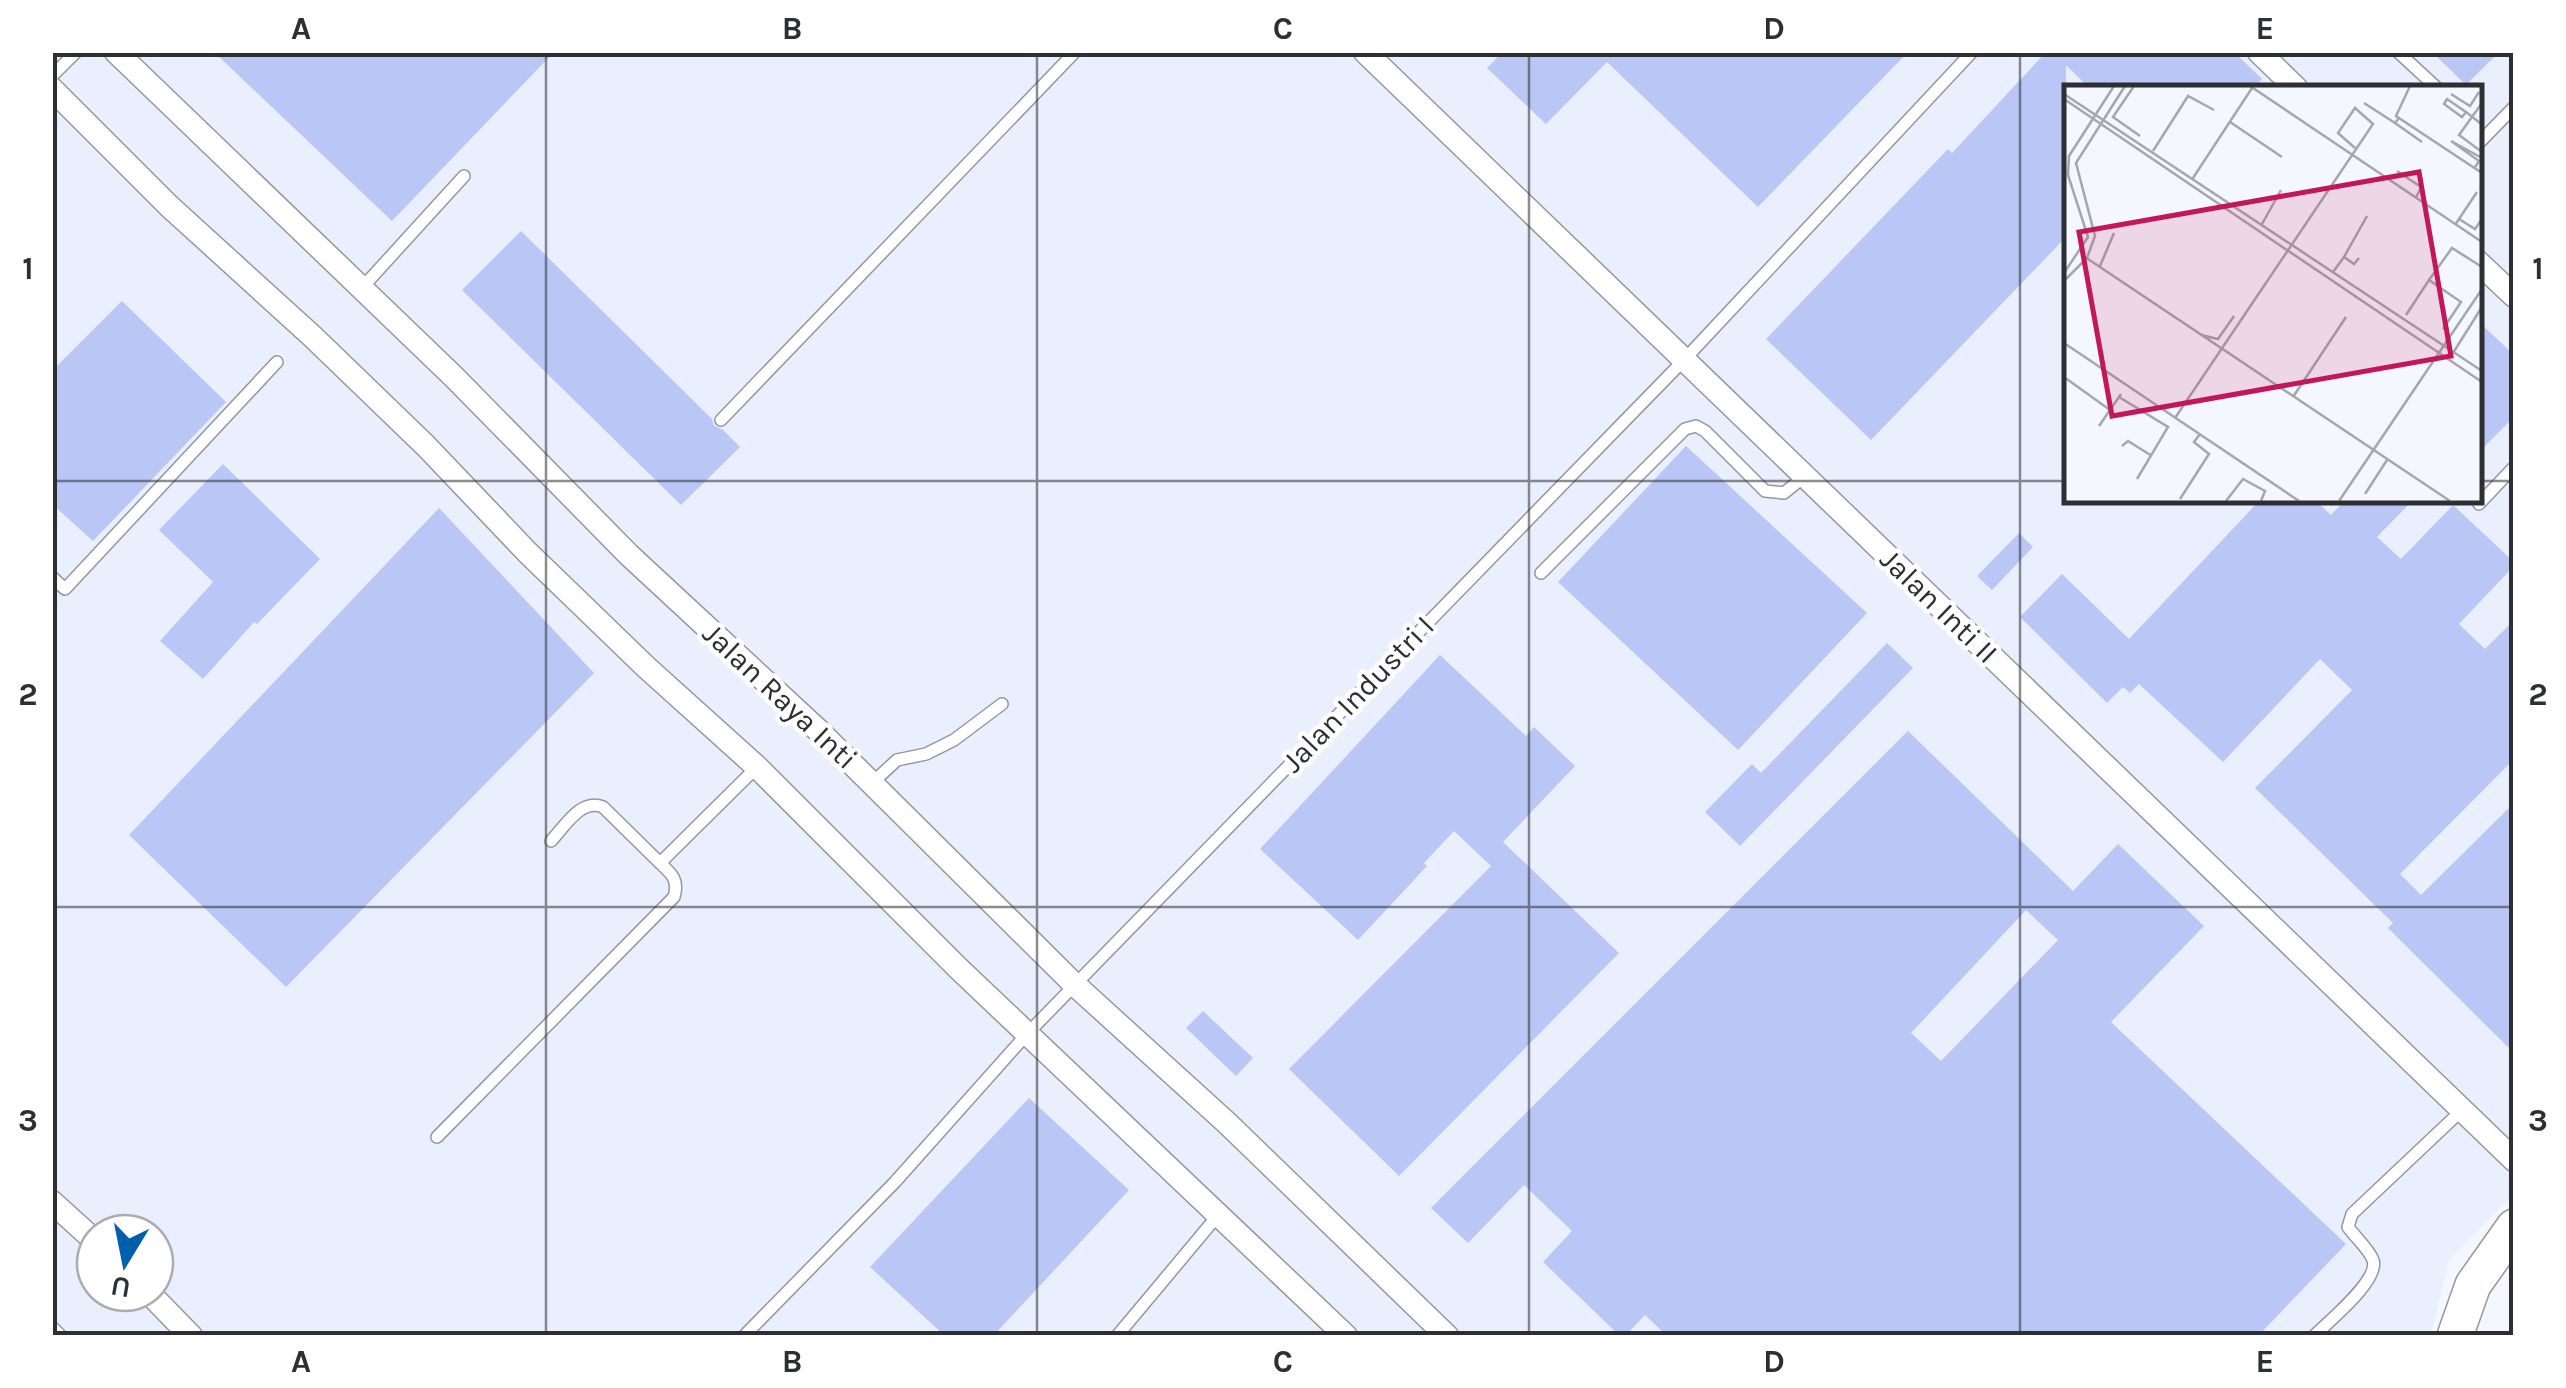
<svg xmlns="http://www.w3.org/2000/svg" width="2566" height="1388" font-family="Karla,sans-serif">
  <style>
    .built { fill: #eaeffe; fill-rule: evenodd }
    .building { fill: #b9c6f6; fill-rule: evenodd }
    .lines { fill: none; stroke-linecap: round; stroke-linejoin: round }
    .lane-casing { stroke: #9497a2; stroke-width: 14 }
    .street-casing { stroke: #9497a2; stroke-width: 25 }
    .primary-casing { stroke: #9497a2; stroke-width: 38 }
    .lane { stroke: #fff; stroke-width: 11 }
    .street { stroke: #fff; stroke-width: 22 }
    .primary { stroke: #fff; stroke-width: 35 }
    .grid { fill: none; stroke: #2d2f33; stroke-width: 2.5; stroke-opacity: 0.55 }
    .labels { text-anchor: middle; stroke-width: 9; stroke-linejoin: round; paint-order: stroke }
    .street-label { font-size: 30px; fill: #2d2f33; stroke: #fff }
    .inset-road { fill: none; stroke: #a5a7ad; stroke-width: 2.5 }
    .view { fill: #c2185b; fill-opacity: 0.15; stroke: #c2185b; stroke-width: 5 }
    .inset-edge { fill: none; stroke: #2d2f33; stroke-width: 5 }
    .neatline { fill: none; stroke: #2d2f33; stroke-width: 4 }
    .grid-label { font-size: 32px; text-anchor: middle; font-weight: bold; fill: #2d2f33 }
  </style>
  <rect width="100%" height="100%" fill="#f5f7fe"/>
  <path class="built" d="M52 53H2513V1195L2449 1260 2431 1335H53ZM2066 88H2478V500H2066ZM95 1233H155V1293H95Z"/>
  <path class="building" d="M214 52H554L392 221Z
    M1503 52H1908L1758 207 1607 62 1546 124 1487 68Z
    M2046 52H2234L2262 79 2254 88H2089L2066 65V237L1871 440 1766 339 1948 149 1952 153Z
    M2432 52H2499L2466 85Z
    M521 231 712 419 714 426 722 429 740 447 681 505 462 290Z
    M122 301 226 402 93 541 52 504V371Z
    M2478 321 2514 355V417L2478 453Z
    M1686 446 1867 613 1738 750 1558 582Z
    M223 464 320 559 257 624 254 622 203 679 160 641 213 582 159 530Z
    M2260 500H2315L2331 515 2345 500H2413L2377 537 2401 559 2453 505 2514 562V566L2459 624 2485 649 2514 620V759L2400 874 2421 895 2514 803V1053L2388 928 2393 923 2255 788 2352 690 2320 659 2223 762 2139 684 2130 693 2123 687 2107 703 2020 617 2062 574 2129 639Z
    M439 508 594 673 286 987 129 835Z
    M2019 533 2033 547 1992 590 1977 576Z
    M1887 643 1913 668 1740 846 1705 812 1752 764 1761 773Z
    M1440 655 1526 736 1534 727 1575 766 1503 842 1619 953 1399 1176 1289 1069 1491 866 1454 831 1424 863 1427 866 1358 940 1260 849Z
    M1908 731 2073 891 2118 844 2204 926 2111 1022 2346 1244 2258 1336H1667L1645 1315 1625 1336H1620L1543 1262 1572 1231 1524 1185 1468 1243 1431 1208ZM2026 910 2058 940 1941 1061 1911 1033Z
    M1203 1011 1253 1058 1236 1076 1186 1028Z
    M1029 1098 1129 1190 993 1336H945L870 1267Z"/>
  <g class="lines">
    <g class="lane-casing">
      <path id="lane" d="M2398 52 2437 88
        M52 76 76 52
        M2478 144 2514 107
        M361 289 464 176
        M721 420 1075 52
        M2479 504 2514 467
        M1541 573 1685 429 1696 426 1705 431 1765 491 1784 493 1805 476
        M52 577 65 589 277 362
        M872 783 897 760 926 754 954 740 1002 704
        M551 841C565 826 581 798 603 807L660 863 757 767
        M437 1137 674 897C679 880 672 874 660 863
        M52 1327 61 1336
        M744 1336 895 1182 1027 1034 1684 360 1972 52
        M1117 1336 1219 1214
        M2314 1336C2329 1321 2380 1280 2373 1260 2369 1249 2355 1237 2348 1227L2352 1214 2461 1111"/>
    </g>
    <g class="street-casing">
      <path id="street" d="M116 52 454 377 629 555 819 731 1075 985 1227 1123 1447 1336
        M1365 52 2514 1160
        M2259 52 2296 88
        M52 89 169 206 312 336 426 446 528 553 646 667 757 767 958 968 1346 1336
        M2478 262 2514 296
        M52 1202 95 1241
        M149 1293 191 1336"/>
    </g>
    <g class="primary-casing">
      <path id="primary" d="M2455 1336 2473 1285 2514 1227"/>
    </g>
    <use href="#lane" class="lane"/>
    <use href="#street" class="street"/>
    <use href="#primary" class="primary"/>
  </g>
  <path class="grid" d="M546 52V1336M1037 52V1336M1529 52V1336M2020 52V1336M52 481H2066M2478 481H2514M52 907H2514"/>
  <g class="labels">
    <g class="street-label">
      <text transform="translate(1939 606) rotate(44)" y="10">Jalan Inti II</text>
      <text transform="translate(1358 694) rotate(-46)" y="10">Jalan Industri I</text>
      <text transform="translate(780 696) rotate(43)" y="10">Jalan Raya Inti</text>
    </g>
  </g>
  <g transform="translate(2064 85)">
    <rect width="418" height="418" fill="#f5f7fe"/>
    <path class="inset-road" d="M70 1 49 32 76 51M186 1 418 157M346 1 332 31 418 88M0 9 418 286M387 9 406 21 415 7M0 14 418 297M300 18 331 38M418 18 395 50 418 67M402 27 398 32 380 19 383 14 402 27 416 38H418M335 33 331 38 358 57M166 37 218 72M89 66 124 11 150 25M410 84 415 76 387 56 418 73M333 86 357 102 352 113M129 93 188 3M395 134 411 144 418 134M198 139 217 105M391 140 413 107M21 172 386 416M280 172 303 131M36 181 50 148M269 187 280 172 290 179 295 173M0 188 24 152 4 90 5 71 50 1M365 195 388 163 418 182M0 196 23 173 31 151 12 78 61 1M342 230 365 195 397 217 379 244M137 250 154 254 170 231M0 258 235 416M389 268 418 222M0 292 46 325M55 312 104 342 73 394M229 312 282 232M111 333 309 39 291 23 274 48 291 63M35 341 57 309M58 361 64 356 88 371M301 409 323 375M116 414 145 369 130 357 136 349M162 416 179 394 201 406 197 416M275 416 418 204"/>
    <path class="view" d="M355 87 387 271 48 331 15 147Z"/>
    <rect width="418" height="418" class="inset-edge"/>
  </g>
  <rect width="2566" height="1388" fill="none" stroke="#ffffff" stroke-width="110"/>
  <g transform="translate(125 1263) rotate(190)"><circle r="48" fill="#ffffff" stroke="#abacad" stroke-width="2.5"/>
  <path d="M0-8L18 38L0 25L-18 38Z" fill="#005fac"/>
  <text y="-15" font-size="28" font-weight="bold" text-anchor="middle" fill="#2d2f33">U</text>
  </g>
  <rect x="55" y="55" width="2456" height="1278" class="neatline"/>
  <g class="grid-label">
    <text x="301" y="39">A</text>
    <text x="792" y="39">B</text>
    <text x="1283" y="39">C</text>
    <text x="1774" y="39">D</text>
    <text x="2265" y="39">E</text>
    <text x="28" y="279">1</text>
    <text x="2538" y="279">1</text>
    <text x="28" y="705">2</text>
    <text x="2538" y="705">2</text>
    <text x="28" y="1131">3</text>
    <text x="2538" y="1131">3</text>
    <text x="301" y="1372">A</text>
    <text x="792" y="1372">B</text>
    <text x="1283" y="1372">C</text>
    <text x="1774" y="1372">D</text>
    <text x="2265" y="1372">E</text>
  </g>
</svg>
